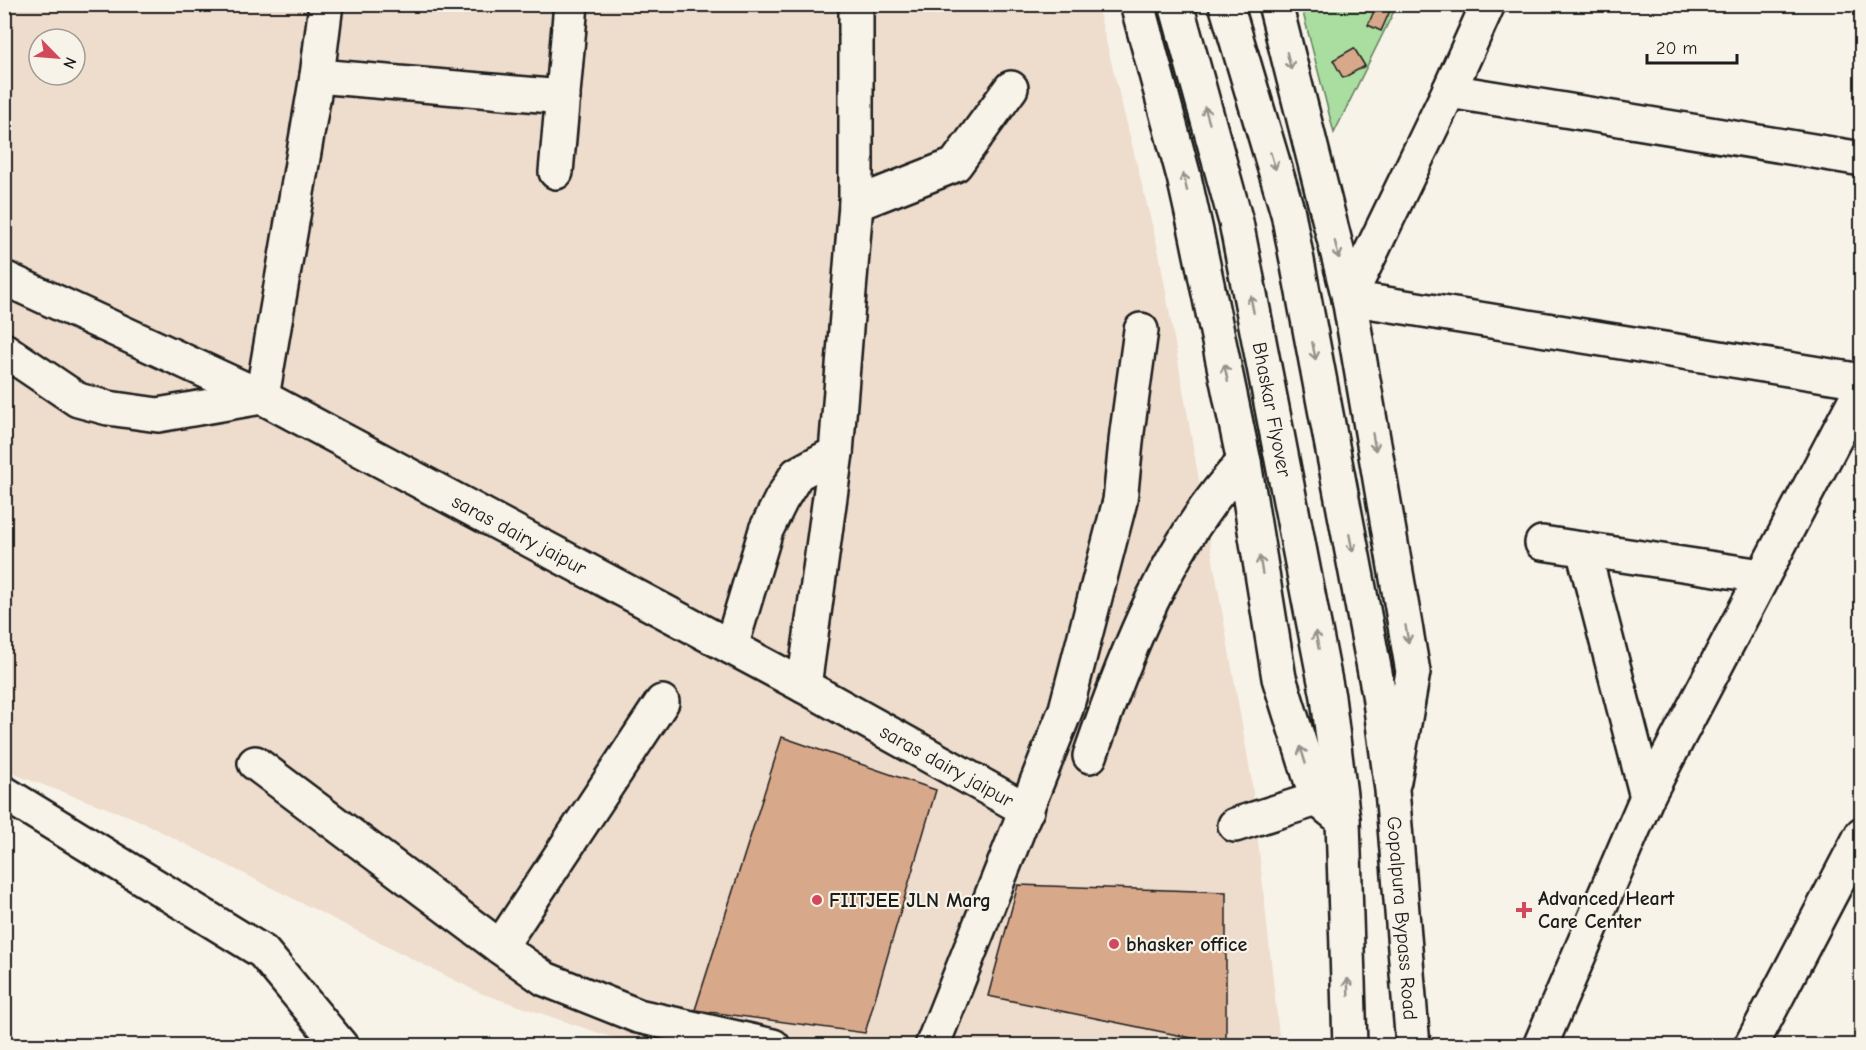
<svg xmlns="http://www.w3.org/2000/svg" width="1866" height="1050" font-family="'Comic Neue',sans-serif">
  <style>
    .built { fill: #eedccc; fill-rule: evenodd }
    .green { fill: #aadea0; stroke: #637d5e; stroke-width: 1.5 }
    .building { fill: #d8a88a; stroke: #1c1c1c; stroke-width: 1.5 }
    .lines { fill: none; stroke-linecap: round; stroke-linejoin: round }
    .minor-casing { stroke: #1c1c1c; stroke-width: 38 }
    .major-casing { stroke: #1c1c1c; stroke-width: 38 }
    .minor { stroke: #f7f3e8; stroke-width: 33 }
    .major { stroke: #f7f3e8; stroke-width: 33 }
    .oneway { stroke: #94928c }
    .poi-dot { fill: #d1495b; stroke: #f7f3e8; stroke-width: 2 }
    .labels { text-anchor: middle; stroke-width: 4.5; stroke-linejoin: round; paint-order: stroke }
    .street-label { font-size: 20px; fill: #1c1c1c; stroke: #f7f3e8 }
    .poi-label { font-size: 20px; font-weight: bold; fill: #1c1c1c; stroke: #f7f3e8; text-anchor: start }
  </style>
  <rect width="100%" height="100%" fill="#f7f3e8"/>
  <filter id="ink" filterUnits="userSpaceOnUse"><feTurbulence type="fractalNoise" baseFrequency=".0167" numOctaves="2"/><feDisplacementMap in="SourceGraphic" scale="12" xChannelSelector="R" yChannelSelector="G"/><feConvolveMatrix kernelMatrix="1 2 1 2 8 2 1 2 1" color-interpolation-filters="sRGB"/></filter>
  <g filter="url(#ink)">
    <path class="built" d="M4 5H1097L1159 253 1251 776 1280 1045H635L480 993 134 818 5 771ZM39 39H75V75H39Z"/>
    <path class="green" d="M1301 5H1397L1334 133Z"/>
    <path class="building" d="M1377 4H1393L1381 31 1368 25Z
      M1354 48 1365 66 1343 78 1333 60Z
      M782 737 936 790 865 1033 695 1010Z
      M1018 885 1226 892V1045L988 996Z"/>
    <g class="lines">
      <g class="minor-casing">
        <g id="minor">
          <path d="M1137 4 1184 177 1196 231 1244 462 1279 678 1317 799 1343 820"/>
          <path d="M1275 4 1349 298 1413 672 1394 781"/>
          <path d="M1488 4 1449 91 1349 298 1862 381"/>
          <path d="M317 76 563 97"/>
          <path d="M1449 91 1862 159"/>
          <path d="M556 172 571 4"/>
          <path d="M856 204 955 165 1011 88"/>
          <path id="s1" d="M4 278 262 397 804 686 1027 810"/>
          <path d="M4 350 78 400 108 408 158 415 262 397 317 76 326 4"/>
          <path d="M1542 543 1762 576"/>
          <path d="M1583 549 1647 797"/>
          <path d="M731 647 766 530 781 500 797 474 836 453"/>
          <path d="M804 686 836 453 856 204V4"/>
          <path d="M1090 756C1125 655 1169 540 1244 462"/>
          <path d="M255 763 500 947 545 979 638 1016 773 1046"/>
          <path d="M4 793 263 952 341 1046"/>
          <path d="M1235 825 1317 799"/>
          <path d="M500 947 662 702"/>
          <path d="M932 1046 1066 709 1120 501 1127 432 1141 330"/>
          <path d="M1540 1046 1647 797 1862 387"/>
          <path d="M1751 1046 1862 834"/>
        </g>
      </g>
      <g class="major-casing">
        <g id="major">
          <path id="s2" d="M1176 4 1236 222 1328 697 1343 820 1350 1046"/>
          <path id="s3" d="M1226 4 1288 213 1379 694 1392 790 1413 1046"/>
        </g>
      </g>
      <use href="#minor" class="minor"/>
      <use href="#major" class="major"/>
    </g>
    <defs><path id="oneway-shaft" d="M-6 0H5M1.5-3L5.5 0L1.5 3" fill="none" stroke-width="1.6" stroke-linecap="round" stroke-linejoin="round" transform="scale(1.5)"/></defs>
    <g class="oneway">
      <use href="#oneway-shaft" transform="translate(1289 61) rotate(76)"/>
      <use href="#oneway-shaft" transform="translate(1207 115) rotate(-106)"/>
      <use href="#oneway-shaft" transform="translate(1273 161) rotate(73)"/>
      <use href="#oneway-shaft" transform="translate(1185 182) rotate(-103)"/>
      <use href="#oneway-shaft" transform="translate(1337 250) rotate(76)"/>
      <use href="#oneway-shaft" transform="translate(1252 304) rotate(-101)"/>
      <use href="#oneway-shaft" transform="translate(1314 351) rotate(79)"/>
      <use href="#oneway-shaft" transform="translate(1226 373) rotate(-102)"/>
      <use href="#oneway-shaft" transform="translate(1374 442) rotate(80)"/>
      <use href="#oneway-shaft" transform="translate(1351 543) rotate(79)"/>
      <use href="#oneway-shaft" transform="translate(1261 565) rotate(-99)"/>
      <use href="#oneway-shaft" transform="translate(1407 634) rotate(80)"/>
      <use href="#oneway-shaft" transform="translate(1317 640) rotate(-101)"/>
      <use href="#oneway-shaft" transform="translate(1303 755) rotate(-107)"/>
      <use href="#oneway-shaft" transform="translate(1348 987) rotate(-92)"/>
    </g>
  </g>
  <g class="poi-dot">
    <circle cx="817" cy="900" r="6"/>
    <path d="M1521 901h6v6h6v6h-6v6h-6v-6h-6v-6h6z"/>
    <circle cx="1114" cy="944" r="6"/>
  </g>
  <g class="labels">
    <g class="street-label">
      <text dy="7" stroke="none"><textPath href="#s2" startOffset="417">Bhaskar Flyover</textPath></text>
      <text dy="7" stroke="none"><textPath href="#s1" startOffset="576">saras dairy jaipur</textPath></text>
      <text dy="7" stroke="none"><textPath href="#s1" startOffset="1062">saras dairy jaipur</textPath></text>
      <text dy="7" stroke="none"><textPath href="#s3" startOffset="933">Gopalpura Bypass Road</textPath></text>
    </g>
    <g class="poi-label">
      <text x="1538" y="905">Advanced Heart<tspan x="1538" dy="23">Care Center</tspan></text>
      <text x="829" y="907">FIITJEE JLN Marg</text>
      <text x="1126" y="951">bhasker office</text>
    </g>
  </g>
  <rect width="1866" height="1050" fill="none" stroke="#f7f3e8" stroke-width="24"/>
  <rect x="12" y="12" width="1842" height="1026" fill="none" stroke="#1c1c1c" stroke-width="2" filter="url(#ink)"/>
  <g transform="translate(57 57) rotate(115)"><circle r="28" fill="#f7f3e8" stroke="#9f9d96" stroke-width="1.5"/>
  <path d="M0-4.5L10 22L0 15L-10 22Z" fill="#d1495b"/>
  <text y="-9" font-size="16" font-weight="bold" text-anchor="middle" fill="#1c1c1c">N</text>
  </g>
  <path d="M1647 54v9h90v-9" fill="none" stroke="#1c1c1c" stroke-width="3"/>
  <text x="1656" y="54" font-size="18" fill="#1c1c1c" stroke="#f7f3e8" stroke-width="4.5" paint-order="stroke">20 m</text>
</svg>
